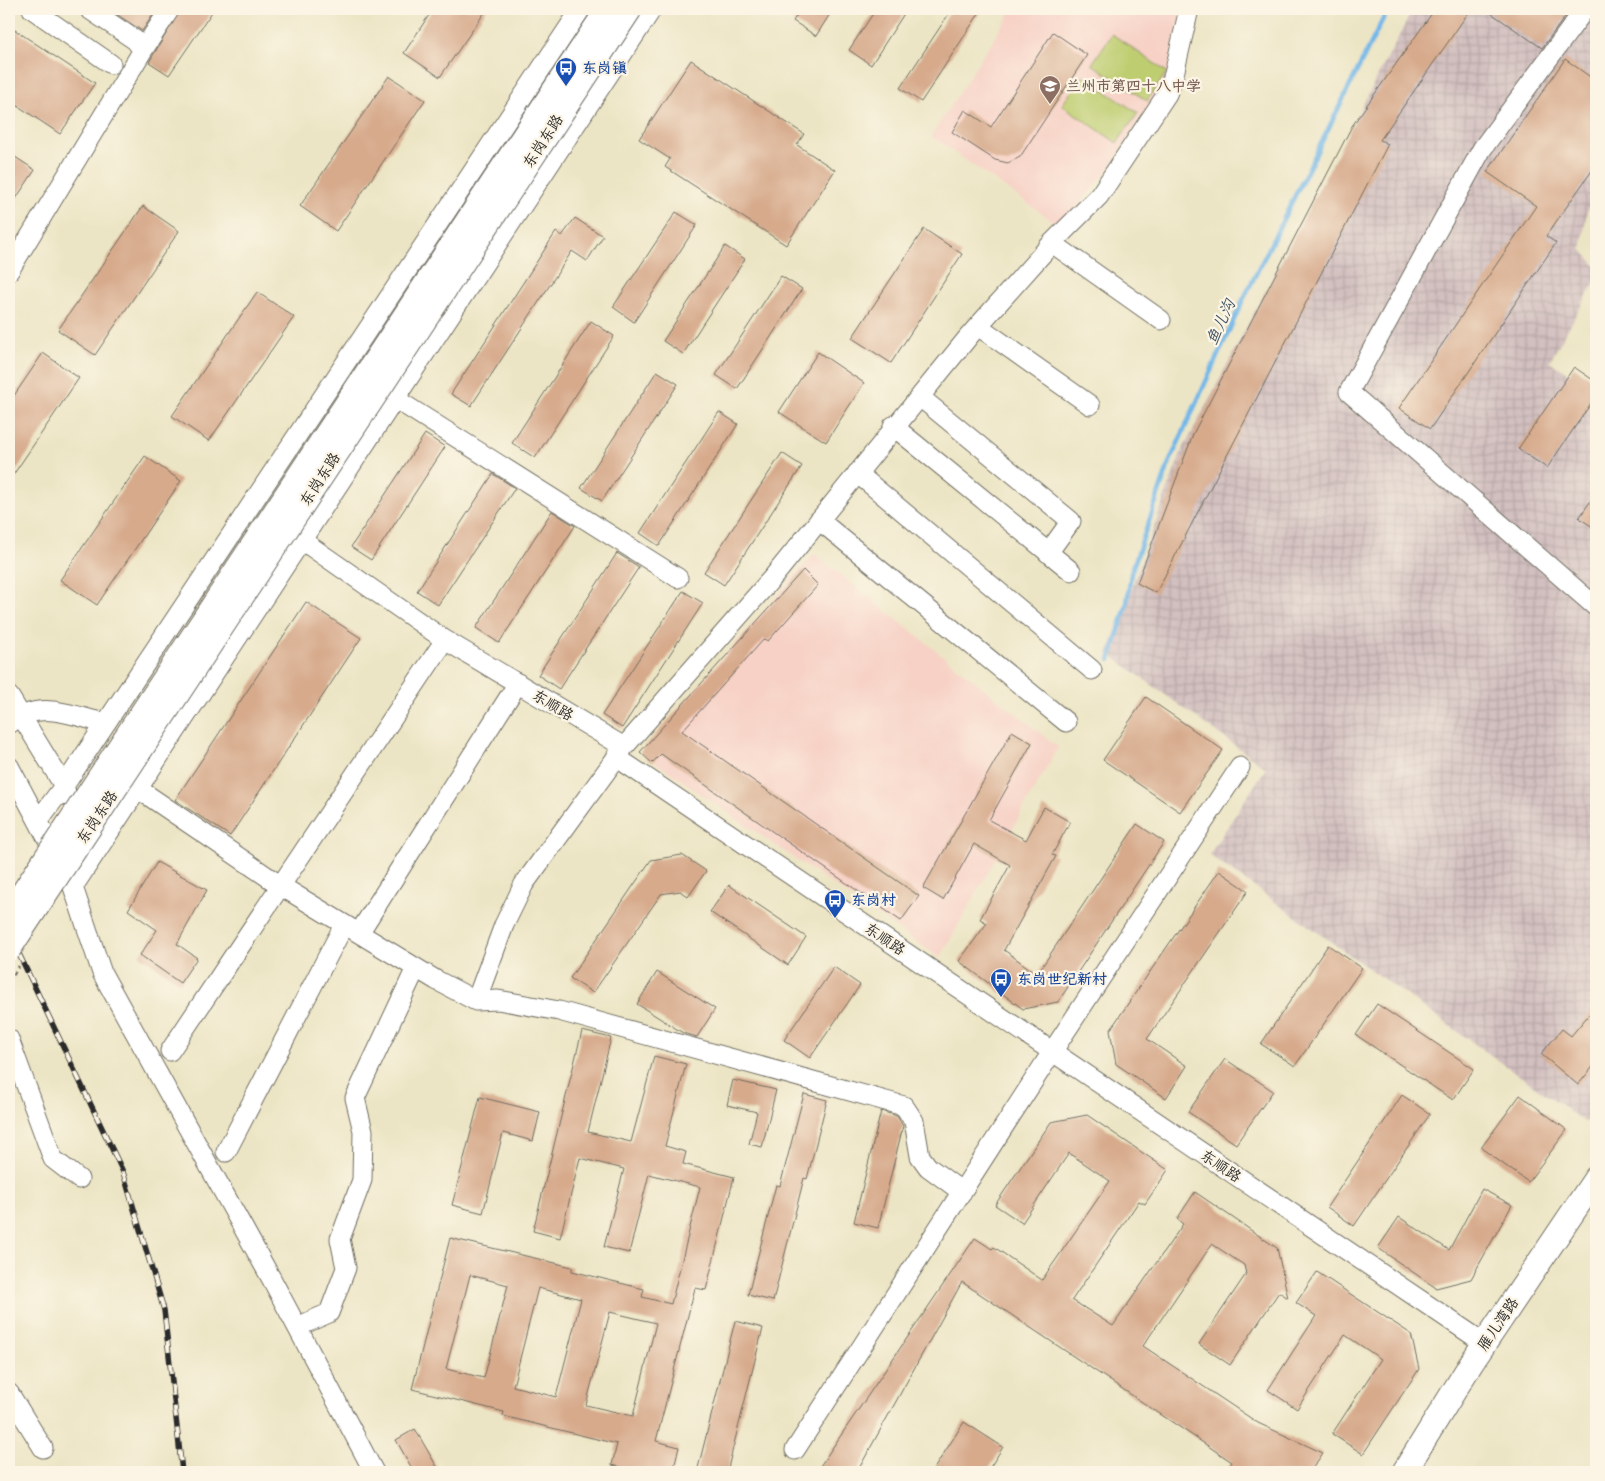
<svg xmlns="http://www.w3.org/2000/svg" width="1605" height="1481" font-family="Pangolin,'LXGW WenKai TC',sans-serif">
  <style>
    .built { fill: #f7d1c6 }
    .industrial { fill: url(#industrial-grid) }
    .pitch { fill: #becd6f; stroke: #747c4d }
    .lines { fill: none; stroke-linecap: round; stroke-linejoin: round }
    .stream { stroke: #72b7e8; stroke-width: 4.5 }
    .building { fill: #d7aa8c; fill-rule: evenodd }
    .minor-casing { stroke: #6f6c61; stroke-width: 21 }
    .major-casing { stroke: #6f6c61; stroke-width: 26 }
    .minor { stroke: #fff; stroke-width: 19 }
    .major { stroke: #fff; stroke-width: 24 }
    .rail-casing { stroke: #2b2b2b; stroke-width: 5.5 }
    .rail { stroke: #fcf5e5; stroke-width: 4; stroke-dasharray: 11; stroke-linecap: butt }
    .major-bridge-casing { stroke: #6f6c61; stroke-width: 26; stroke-linecap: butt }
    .path-bridge { stroke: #6f6c61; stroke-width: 2.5; stroke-dasharray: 4 4; stroke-linecap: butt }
    .major-bridge { stroke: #fff; stroke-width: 24 }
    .labels { text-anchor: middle; stroke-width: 4.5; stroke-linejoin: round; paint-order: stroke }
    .transit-label { font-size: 15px; font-weight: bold; fill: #164399; stroke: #fcf5e5; text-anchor: start }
    .education-label { font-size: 15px; font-weight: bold; fill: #785e54; stroke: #fcf5e5; text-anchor: start }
    .street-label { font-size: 15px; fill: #2b2b2b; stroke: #fcf5e5 }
    .water-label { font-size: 16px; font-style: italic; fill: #405564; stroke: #fcf5e5 }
  </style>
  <defs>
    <pattern id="industrial-grid" width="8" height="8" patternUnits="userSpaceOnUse" patternTransform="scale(1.25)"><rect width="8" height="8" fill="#d2bfbf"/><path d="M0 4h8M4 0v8" fill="none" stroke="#b4a4a4"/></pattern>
  </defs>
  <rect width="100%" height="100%" fill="#fcf5e5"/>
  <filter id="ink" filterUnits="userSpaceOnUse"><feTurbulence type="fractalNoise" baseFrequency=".02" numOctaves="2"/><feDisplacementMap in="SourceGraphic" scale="10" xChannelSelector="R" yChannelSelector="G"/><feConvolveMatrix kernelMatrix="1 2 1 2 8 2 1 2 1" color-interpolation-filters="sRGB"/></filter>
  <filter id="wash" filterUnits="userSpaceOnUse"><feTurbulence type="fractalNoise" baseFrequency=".0096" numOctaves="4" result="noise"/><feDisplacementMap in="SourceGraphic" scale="20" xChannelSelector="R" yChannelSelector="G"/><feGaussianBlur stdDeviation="1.12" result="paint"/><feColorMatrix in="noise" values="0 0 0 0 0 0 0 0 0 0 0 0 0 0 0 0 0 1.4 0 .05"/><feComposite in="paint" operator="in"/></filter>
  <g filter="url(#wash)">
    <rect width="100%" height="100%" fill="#ece5c5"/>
    <path class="built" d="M1013 9H1181L1168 74 1109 169 1060 226 931 136Z
      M814 554 1058 747 940 958 640 752Z"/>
    <path class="industrial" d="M1413 9H1596V198L1587 211 1581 249 1596 266V280L1549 362 1596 388V1108L1585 1122 1209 855 1266 768 1108 653 1181 453Z"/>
    <path class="pitch" d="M1112 34 1167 72 1147 101 1092 64Z
      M1082 76 1138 113 1117 143 1062 105Z"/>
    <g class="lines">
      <path class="stream" d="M1110 660 1127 603 1131 573 1170 461 1242 302 1388 9"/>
    </g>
    <g id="blocks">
      <path class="building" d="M109 9H157L142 31Z
        M181 9H214L169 75 149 62Z
        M433 9H487L440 77 404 53Z
        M801 9H833L816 36 793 21Z
        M876 9H907L871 65 849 50Z
        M952 9H982L921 102 900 88Z
        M1435 9H1471L1380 140 1388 144 1156 593 1137 583 1194 432 1352 126Z
        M1485 9H1571L1542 48Z
        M9 26 95 83 60 134 9 100Z
        M1053 32 1087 55 1020 157 1008 163 995 160 952 132 965 110 991 127Z
        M1565 59 1596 81V165L1546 236 1556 243 1430 429 1399 408 1536 206 1487 172Z
        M691 60 804 134 797 145 835 170 786 245 665 167 670 159 639 139Z
        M389 76 425 100 336 231 300 206Z
        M9 153 35 170 9 209Z
        M143 206 179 231 95 355 58 330Z
        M676 212 697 225 634 322 613 307Z
        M575 218 603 236 587 261 572 251 471 406 451 394 556 232 562 236Z
        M924 229 962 254 891 363 852 338Z
        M725 246 745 259 683 354 663 341Z
        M781 276 802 289 737 389 716 375Z
        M257 292 294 317 209 441 172 416Z
        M591 321 614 336 535 458 512 443Z
        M818 352 864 383 826 442 779 412Z
        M43 353 79 378 9 481V403Z
        M1574 367 1596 382V396L1547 468 1518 449Z
        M657 371 678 384 602 501 581 488Z
        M719 412 738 424 659 546 640 533Z
        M425 434 445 447 371 560 351 547Z
        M782 453 802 466 724 585 704 572Z
        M145 456 181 481 97 605 60 580Z
        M493 474 515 488 438 605 417 591Z
        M1596 493V529L1579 518Z
        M552 511 575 526 499 643 476 628Z
        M617 553 639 567 559 689 538 675Z
        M803 570 818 585 768 641 764 639 682 731 919 896 901 921 661 754 652 763 640 752Z
        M683 591 703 603 622 728 602 715Z
        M306 602 361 638 230 836 175 800Z
        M1146 697 1223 750 1180 812 1103 760Z
        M1012 731 1032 743 989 820 1026 840 1044 807 1070 822 1052 855 1056 856 1004 950 1037 974 1137 824 1164 842 1058 1002 1023 1009 959 961 987 923 980 919 1010 865 974 844 943 900 923 888Z
        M682 855 706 871 688 897 680 891 661 894 593 993 570 978 651 860Z
        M157 862 207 890 177 944 197 958 180 983 140 955 157 930 128 910Z
        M1219 871 1248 891 1147 1039 1187 1066 1166 1098 1116 1064 1110 1030Z
        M729 885 806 937 788 965 710 912Z
        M1328 945 1362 968 1295 1066 1261 1044Z
        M834 967 860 985 810 1058 784 1040Z
        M657 972 715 1009 697 1037 683 1033 637 1004Z
        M1377 1004 1474 1069 1453 1100 1356 1035Z
        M1596 1006V1063L1578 1085 1541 1054 1562 1029 1571 1036Z
        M582 1031 611 1038 588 1132 631 1142 654 1056 686 1064 665 1146 686 1152 683 1164 734 1177 706 1290 695 1288 656 1441 679 1447 673 1472H642L612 1465 617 1444 503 1416 504 1412 412 1389 450 1238 572 1267V1271L644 1289 642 1297 671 1304 700 1187 649 1174 629 1253 604 1247 624 1169 580 1158 560 1238 533 1231ZM470 1275 508 1285 484 1378 446 1369ZM538 1288 581 1299 556 1397 513 1386ZM610 1312 656 1323 633 1416 586 1405Z
        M1225 1059 1273 1091 1236 1144 1188 1112Z
        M733 1080 776 1090 762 1147 749 1144 757 1112 727 1105Z
        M804 1094 827 1100 807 1179 804 1178 773 1301 748 1295 776 1185 780 1186Z
        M1402 1095 1430 1114 1354 1226 1327 1207Z
        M1520 1095 1567 1130 1528 1182 1481 1148Z
        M480 1097 540 1112 533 1141 503 1133 483 1213 452 1205Z
        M881 1111 897 1116 903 1126 878 1228 854 1222Z
        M1087 1115 1168 1170 1145 1204 1139 1201 1072 1300 1113 1326 1183 1224 1177 1219 1195 1192 1277 1248 1288 1298 1279 1292 1230 1365 1199 1344 1246 1274 1244 1265 1212 1244 1143 1346 1258 1423 1323 1453 1310 1472H1225L1232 1462 962 1282 857 1472H816L975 1238 992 1249 994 1247 1042 1280 1110 1181 1069 1153 1022 1223 995 1205 1051 1122Z
        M1482 1189 1512 1205 1471 1279 1436 1288 1378 1248 1399 1217 1449 1250Z
        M1317 1272 1411 1334 1419 1369 1363 1454 1332 1434 1381 1359 1345 1335 1297 1409 1268 1390 1316 1316 1296 1303Z
        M735 1321 763 1328 727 1472H697Z
        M964 1422 1003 1447 987 1472H932Z
        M415 1429 440 1472H414L396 1440Z"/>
    </g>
  </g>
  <g filter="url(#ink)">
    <use href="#blocks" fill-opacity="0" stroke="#6f6c61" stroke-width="1"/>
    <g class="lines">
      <g class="minor-casing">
        <path id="minor" d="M32 9 111 64
          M89 9 135 40 143 50
          M1585 9 1482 149 1349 392 1596 607
          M1052 243 1161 320
          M9 271 143 50 170 9
          M978 326 1090 405
          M920 397 1071 521 1048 553
          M394 398 678 578
          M893 426 1071 571
          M857 473 1092 670
          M819 520 1066 722
          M300 539 445 640 624 747 524 884 504 925 476 1001
          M9 696 64 786 67 796
          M9 724C40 699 69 715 105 723
          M624 747 774 576 970 335 1052 243 1099 196 1167 94 1174 74 1189 9
          M616 757 1484 1343
          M9 766 73 887 102 973 271 1278 374 1472
          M137 788 281 886 436 980 476 1001 498 1000 559 1011 904 1106 914 1121 920 1156 928 1167 962 1192
          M38 821 64 786 581 9
          M73 887 652 9
          M359 933 518 683
          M9 1039 53 1159 79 1179
          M170 1051 445 640
          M226 1152 344 925
          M297 1327 329 1313 346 1268 340 1239 362 1180 363 1131 355 1098 416 968
          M9 1393 43 1448
          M795 1450 1052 1052 1240 767"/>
      </g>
      <g class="major-casing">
        <path id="major" d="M1404 1472 1472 1362 1596 1178"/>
      </g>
      <use href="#minor" class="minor"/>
      <use href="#major" class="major"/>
      <g class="rail-casing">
        <path id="rail" d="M9 933 123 1172 164 1310 182 1472"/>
      </g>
      <use href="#rail" class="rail"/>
      <g class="major-bridge-casing">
        <path id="major-bridge" d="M9 914 608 9
          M9 949 630 9"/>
      </g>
      <path class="path-bridge" d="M9 982 19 966"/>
      <use href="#major-bridge" class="major-bridge"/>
    </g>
  </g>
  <defs>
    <g id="bus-pin" transform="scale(1.125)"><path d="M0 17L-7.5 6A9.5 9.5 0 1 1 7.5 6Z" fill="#1a4fb4" stroke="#fcf5e5"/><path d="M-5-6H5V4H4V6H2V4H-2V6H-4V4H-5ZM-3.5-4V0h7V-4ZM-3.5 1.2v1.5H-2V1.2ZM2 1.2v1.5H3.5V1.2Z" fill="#fff"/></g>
    <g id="school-pin" transform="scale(1.125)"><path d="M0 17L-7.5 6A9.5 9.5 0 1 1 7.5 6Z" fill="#8d6e63" stroke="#fcf5e5"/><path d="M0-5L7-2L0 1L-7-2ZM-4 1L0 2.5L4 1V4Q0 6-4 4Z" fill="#fff"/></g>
  </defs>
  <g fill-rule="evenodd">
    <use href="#bus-pin" x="566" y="68"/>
    <use href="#school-pin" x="1050" y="86"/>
    <use href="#bus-pin" x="835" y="900"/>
    <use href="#bus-pin" x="1001" y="979"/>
  </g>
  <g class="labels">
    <g class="transit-label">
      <text x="582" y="73">东岗镇</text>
      <text x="851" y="905">东岗村</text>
      <text x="1017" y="984">东岗世纪新村</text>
    </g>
    <g class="education-label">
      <text x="1066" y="91">兰州市第四十八中学</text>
    </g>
    <g class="street-label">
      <text transform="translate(543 141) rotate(-57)" y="5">东岗东路</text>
      <text transform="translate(320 479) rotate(-57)" y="5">东岗东路</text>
      <text transform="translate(553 705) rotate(31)" y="5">东顺路</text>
      <text transform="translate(97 817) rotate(-56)" y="5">东岗东路</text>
      <text transform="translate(885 939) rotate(34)" y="5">东顺路</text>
      <text transform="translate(1221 1166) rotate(34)" y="5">东顺路</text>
      <text transform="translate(1498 1324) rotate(-56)" y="5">雁儿湾路</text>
    </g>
    <g class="water-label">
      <text transform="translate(1220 322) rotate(-66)" y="6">鱼儿沟</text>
    </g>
  </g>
  <rect width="1605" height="1481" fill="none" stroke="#fcf5e5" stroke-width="30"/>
</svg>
